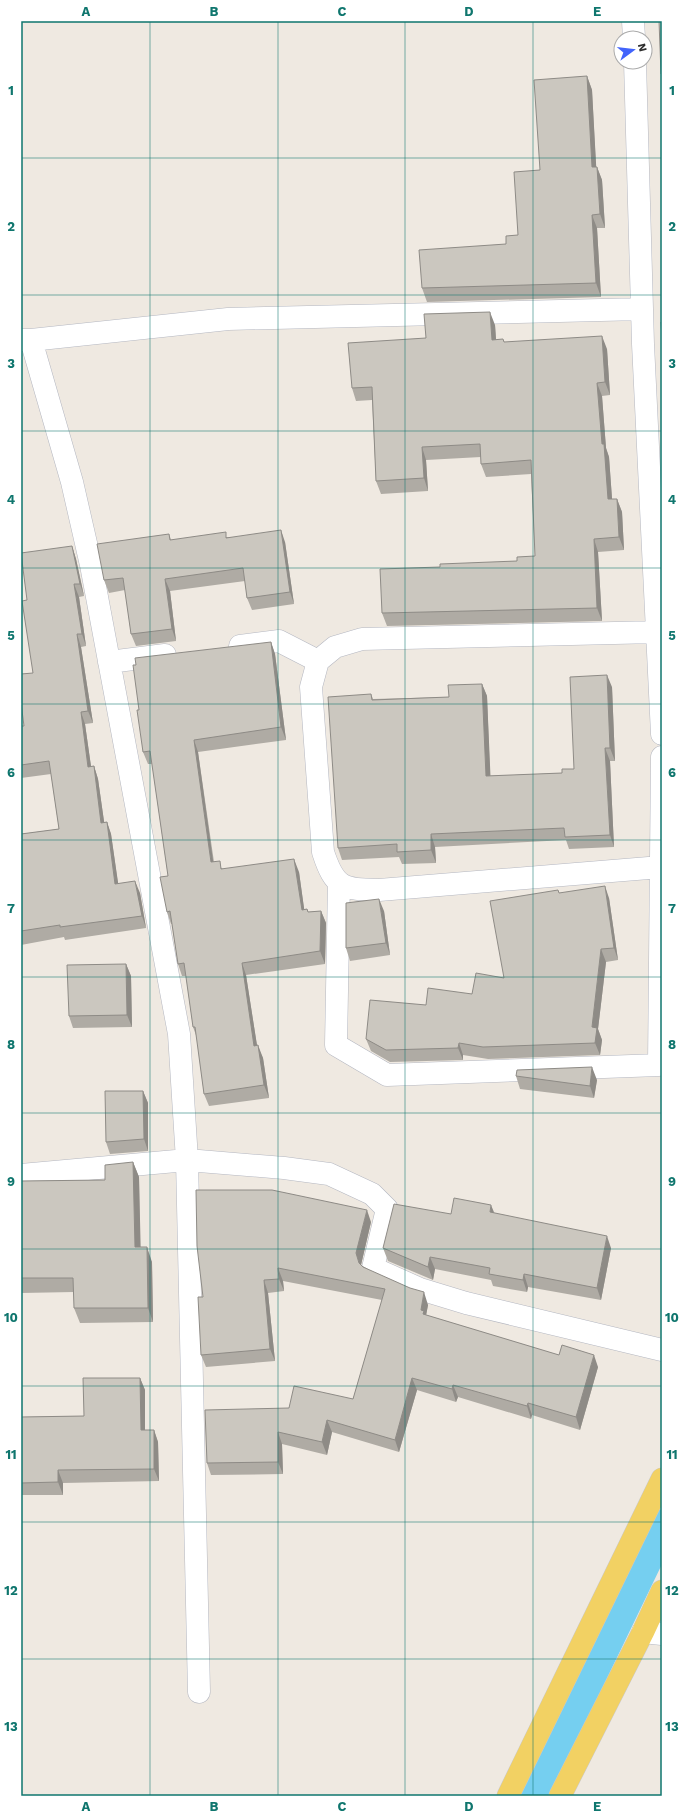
<svg xmlns="http://www.w3.org/2000/svg" width="683" height="1817" font-family="'Work Sans',sans-serif">
  <style>
    .lines { fill: none; stroke-linecap: round; stroke-linejoin: round }
    .canal { stroke: #75cff0; stroke-width: 33 }
    .minor-casing { stroke: #b4b7c1; stroke-width: 23 }
    .primary-casing { stroke: #c9c9c9; stroke-width: 23 }
    .minor { stroke: #fff; stroke-width: 22 }
    .primary { stroke: #f2d163; stroke-width: 22 }
    .wall { fill: #afaba4 }
    .shaded-wall { fill: #8e8b86 }
    .building { fill: #cbc7bf; stroke: #8e8b86 }
    .grid { fill: none; stroke: #0f766e; stroke-width: 1; stroke-opacity: 0.55 }
    .neatline { fill: none; stroke: #0f766e; stroke-width: 1.5 }
    .grid-label { font-size: 13px; text-anchor: middle; font-weight: bold; fill: #0f766e }
  </style>
  <rect width="100%" height="100%" fill="#efe9e1"/>
  <g class="lines">
    <path class="canal" d="M532 1796 662 1526"/>
    <g class="minor-casing">
      <path id="minor" d="M633 21 634 38
        M635 62 643 344 662 734
        M21 340H31L228 319 642 309
        M31 340 72 482 91 565 179 1034 187 1160 284 1168 329 1174 372 1194 387 1209 373 1268 420 1289 466 1303 662 1350
        M657 632 362 639 335 647 318 661 311 687 323 852C335 889 343 889 379 890L661 867
        M240 646 279 641 318 661
        M109 662 165 655
        M339 883 336 1045 387 1075 659 1065 662 757
        M21 1175 187 1160 199 1692
        M643 1632 662 1634"/>
    </g>
    <g class="primary-casing">
      <path id="primary" d="M508 1796 662 1479
        M560 1796 643 1632 662 1591"/>
    </g>
    <use href="#minor" class="minor"/>
    <use href="#primary" class="primary"/>
  </g>
  <path class="wall" d="M587 76 592 90 596 167H597L602 180 605 228H597L601 297 427 302 422 288 506 244 518 235Z
    M495 325 496 340 505 342 607 349 610 395 602 396 606 448 609 457 612 499H617L622 512 624 550 598 552 602 621 387 626 382 613 440 567 517 561 535 556 531 474 486 477 481 464V457L426 460 428 491 381 494 376 481 372 400 356 401 352 388 426 338Z
    M169 534 171 540 227 537 285 542 294 604 252 610 247 598 245 581 170 591 176 641 136 646 131 634 125 590 109 593 104 580Z
    M72 546 76 559 84 596 79 597 86 646 81 647 93 723 85 724 91 767 94 766 98 779 104 822H107L111 834 118 884 140 893 146 928 65 940 64 937 21 945V834L59 829 51 774 21 778V726H24L33 673 27 600Z
    M271 642 275 654 286 740 198 752 214 862 223 869 299 872 304 909H307L308 912 321 911 326 923 325 964 246 975 257 1046 263 1058 269 1098 209 1106 204 1094 197 1038 193 1027 186 976H182L178 964 172 924H171L167 912 168 876 152 764H148L143 752 139 710Z
    M482 684 487 696 490 776 562 773 574 769 612 687 615 761H610L614 847 569 849 566 840 435 847 436 863 402 864 399 857 342 860 338 848 371 694 373 699 449 697Z
    M559 893 609 898 618 960 606 962 598 1029 602 1040 600 1055 488 1059 463 1055V1060L390 1062 371 1051 366 1039 426 1005 472 994 504 978Z
    M384 911 390 955 350 961 346 948Z
    M126 964 131 976 132 1027 73 1028 69 1016Z
    M516 1076 597 1080 594 1098 520 1089Z
    M143 1091 148 1103V1151L110 1154 106 1142Z
    M133 1162 139 1177 140 1247 152 1262 153 1322 80 1323 74 1308V1292L21 1293V1181L105 1180Z
    M494 1213 611 1248 601 1300 528 1287 527 1292 493 1286 491 1280 435 1269 433 1280 388 1261 383 1248 451 1214Z
    M371 1222 361 1265 428 1305 426 1315 598 1367 580 1430 532 1415 531 1419 458 1397 456 1402 417 1390 399 1452 332 1432 327 1455 282 1444 283 1474 211 1475 207 1463 289 1408 353 1399 382 1300 283 1281 284 1291 268 1293 275 1361 206 1367 201 1355 203 1297Z
    M140 1378 145 1390V1430H154L158 1442 159 1481 63 1483V1495H21V1417L84 1416Z"/>
  <path class="shaded-wall" d="M587 76 592 90 597 181 592 167Z
    M597 167 602 180 605 228 600 214Z
    M592 215 597 228 601 297 596 283Z
    M490 312 495 325 497 353 492 340Z
    M602 336 607 349 610 395 605 382Z
    M597 383 602 396 606 448 609 457 613 512 608 499 602 444Z
    M422 447 426 460 428 491 424 478Z
    M617 499 622 512 624 550 619 537Z
    M281 530 285 542 294 604 290 592Z
    M594 539 598 552 602 621 597 608Z
    M72 546 76 559 84 596 80 584Z
    M165 579 170 591 176 641 172 629Z
    M74 584 79 597 86 646 82 634Z
    M77 634 81 647 93 723 88 711Z
    M271 642 275 654 286 740 281 727Z
    M607 675 612 687 615 761 610 748Z
    M482 684 487 696 491 788 486 776Z
    M81 712 85 724 93 780 88 767Z
    M194 740 198 752 215 875 211 862Z
    M605 748 610 761 614 847 610 835Z
    M94 766 98 779 106 835 101 823Z
    M107 822 111 834 120 896 115 884Z
    M431 834 435 847 436 863 431 850Z
    M294 859 299 872 306 922 302 910Z
    M135 881 140 893 146 928 142 916Z
    M605 886 609 898 618 960 614 948Z
    M379 899 384 911 390 955 386 943Z
    M321 911 326 923 325 964 320 951Z
    M601 949 606 962 598 1029 602 1040 600 1055 595 1043 592 1027Z
    M242 963 246 975 259 1058 254 1046Z
    M126 964 131 976 132 1027 127 1015Z
    M459 1043 463 1055V1060L458 1048Z
    M258 1045 263 1058 269 1098 264 1085Z
    M592 1067 597 1080 594 1098 590 1086Z
    M143 1091 148 1103V1151L144 1139Z
    M133 1162 139 1177 141 1262 135 1247Z
    M491 1205 496 1217 490 1212Z
    M367 1210 371 1222 361 1265 359 1263 356 1253Z
    M607 1236 611 1248 601 1300 597 1288Z
    M147 1247 152 1262 153 1322 148 1308Z
    M430 1257 435 1269 433 1280 428 1267Z
    M278 1268 283 1281 284 1291 279 1279Z
    M524 1274 528 1287 527 1292 523 1280Z
    M264 1280 268 1293 275 1361 270 1349Z
    M424 1292 428 1305 425 1321 421 1310Z
    M594 1355 598 1367 580 1430 576 1417Z
    M140 1378 145 1390V1443L141 1430Z
    M412 1378 417 1390 399 1452 395 1440Z
    M453 1385 458 1397 456 1402 452 1389Z
    M528 1403 532 1415 531 1419 527 1406Z
    M327 1420 332 1432 327 1455 322 1442Z
    M154 1430 158 1442 159 1481 154 1469Z
    M278 1432 282 1444 283 1474 278 1462Z
    M58 1470 63 1483V1495L58 1482Z"/>
  <path class="building" d="M659 21H662V74H661Z
    M587 76 592 167H597L600 214 592 215 596 283 422 288 419 250 506 244V236L518 235 514 172 540 170 534 80Z
    M490 312 492 340 503 339 504 342 602 336 605 382 597 383 602 444H604L608 499H617L619 537 594 539 597 608 382 613 380 569 440 567V564L517 561V557L535 556 531 460 481 464 480 444 422 447 424 478 376 481 372 387 352 388 348 343 426 338 424 314Z
    M661 322H662V337Z
    M281 530 290 592 247 598 243 568 165 579 172 629 131 634 123 578 104 580 97 544 169 534 170 540 226 532V538Z
    M72 546 80 584H74L82 634H77L88 711 81 712 88 767 94 766 101 823 107 822 115 884 135 881 142 916 60 927V925L21 931V834L59 829 49 761 21 765V726H24L21 703V674L33 673 22 601 27 600 21 553Z
    M271 642 281 727 194 740 211 862 220 861 221 869 294 859 302 910 307 909 308 912 321 911 320 951 242 963 254 1046 258 1045 264 1085 204 1094 195 1027H193L184 963 178 964 170 911 167 912 160 877 168 876 150 751 143 752 137 710H139L133 665H136L135 658Z
    M607 675 610 748H605L610 835 565 837 564 828 431 834V850L397 852V844L338 848 328 697 371 694 372 700 449 697 448 685 482 684 486 776 562 773V769H574L570 677Z
    M605 886 614 948 601 949 592 1027 597 1028 595 1043 483 1047 459 1043 458 1048 386 1050 366 1039 370 1000 426 1005 428 988 472 994 476 973 504 978 490 901 558 890 559 893Z
    M379 899 386 943 346 948V903Z
    M126 964 127 1015 69 1016 67 965Z
    M592 1067 590 1086 516 1076 517 1070Z
    M105 1091H143L144 1139 106 1142Z
    M133 1162 135 1247H147L148 1308H74L73 1278H21V1181L105 1180V1165Z
    M196 1190H272L367 1210 356 1253 359 1263 363 1267 410 1288 424 1292 421 1310 424 1311 423 1314 559 1355 562 1345 594 1355 576 1417 528 1403 527 1406 453 1385 452 1389 412 1378 395 1440 327 1420 322 1442 278 1432V1462L207 1463 205 1410 289 1408 294 1386 353 1399 385 1289 278 1268 279 1279 264 1280 270 1349 201 1355 198 1297H203L197 1246Z
    M454 1198 491 1205 490 1212 607 1236 597 1288 524 1274 523 1280 489 1274 490 1268 430 1257 428 1267 383 1248 394 1204 451 1214Z
    M83 1378H140L141 1430H154V1469L58 1470V1482L21 1483V1417L84 1416Z"/>
  <path class="grid" d="M150 21V1796M278 21V1796M405 21V1796M533 21V1796M21 158H662M21 295H662M21 431H662M21 568H662M21 704H662M21 840H662M21 977H662M21 1113H662M21 1249H662M21 1386H662M21 1522H662M21 1659H662"/>
  <rect width="683" height="1817" fill="none" stroke="#ffffff" stroke-width="44"/>
  <g transform="translate(633 50) rotate(75)"><circle r="19" fill="#ffffff" stroke="#ababab"/>
  <path d="M0-3L7 15L0 10L-7 15Z" fill="#4264fb"/>
  <text y="-6" font-size="11" font-weight="bold" text-anchor="middle" fill="#2e2e2e">N</text>
  </g>
  <rect x="22" y="22" width="639" height="1773" class="neatline"/>
  <g class="grid-label">
    <text x="86" y="16">A</text>
    <text x="214" y="16">B</text>
    <text x="342" y="16">C</text>
    <text x="469" y="16">D</text>
    <text x="597" y="16">E</text>
    <text x="11" y="95">1</text>
    <text x="672" y="95">1</text>
    <text x="11" y="231">2</text>
    <text x="672" y="231">2</text>
    <text x="11" y="368">3</text>
    <text x="672" y="368">3</text>
    <text x="11" y="504">4</text>
    <text x="672" y="504">4</text>
    <text x="11" y="640">5</text>
    <text x="672" y="640">5</text>
    <text x="11" y="777">6</text>
    <text x="672" y="777">6</text>
    <text x="11" y="913">7</text>
    <text x="672" y="913">7</text>
    <text x="11" y="1049">8</text>
    <text x="672" y="1049">8</text>
    <text x="11" y="1186">9</text>
    <text x="672" y="1186">9</text>
    <text x="11" y="1322">10</text>
    <text x="672" y="1322">10</text>
    <text x="11" y="1459">11</text>
    <text x="672" y="1459">11</text>
    <text x="11" y="1595">12</text>
    <text x="672" y="1595">12</text>
    <text x="11" y="1731">13</text>
    <text x="672" y="1731">13</text>
    <text x="86" y="1811">A</text>
    <text x="214" y="1811">B</text>
    <text x="342" y="1811">C</text>
    <text x="469" y="1811">D</text>
    <text x="597" y="1811">E</text>
  </g>
</svg>
